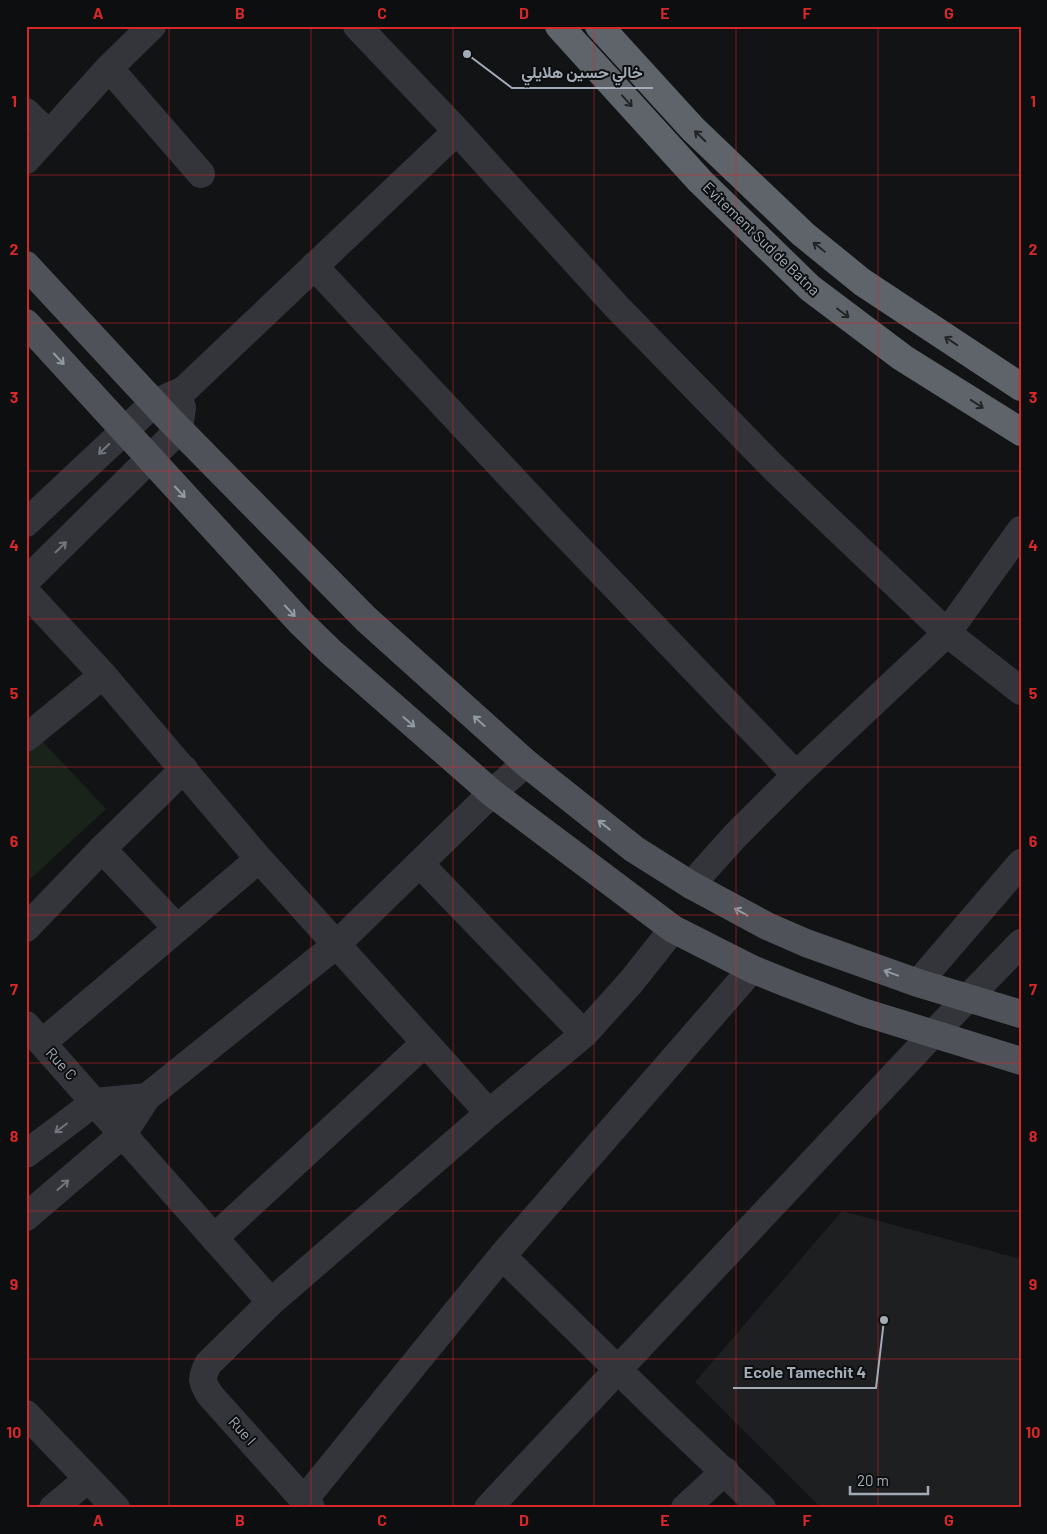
<svg xmlns="http://www.w3.org/2000/svg" width="1047" height="1534" font-family="Barlow,Vazirmatn,sans-serif">
  <style>
    .built { fill: #1e1f21 }
    .pitch { fill: #1a231a }
    .lines { fill: none; stroke-linecap: round; stroke-linejoin: round }
    .minor { stroke: #33353a; stroke-width: 28 }
    .major { stroke: #4f5359; stroke-width: 28 }
    .highway { stroke: #5f646b; stroke-width: 28 }
    .oneway { stroke: #222426 }
    .oneway2 { stroke: #929aa3 }
    .oneway3 { stroke: #71767e }
    .grid { fill: none; stroke: #d62828; stroke-width: 1; stroke-opacity: 0.55 }
    .labels { text-anchor: middle; stroke-width: 4; stroke-linejoin: round; paint-order: stroke }
    .street-label { font-size: 15px; fill: #a3acb6; stroke: #0d0e0f }
    .leader { fill: none; stroke: #a3acb6; stroke-width: 2 }
    .callout-dot { fill: #a3acb6; stroke: #0d0e0f; stroke-width: 2 }
    .callout-label { font-size: 16px; text-anchor: middle; font-weight: bold; fill: #a3acb6; stroke: #0d0e0f; stroke-width: 4; stroke-linejoin: round; paint-order: stroke }
    .neatline { fill: none; stroke: #d62828; stroke-width: 2 }
    .grid-label { font-size: 16px; text-anchor: middle; font-weight: bold; fill: #d62828 }
  </style>
  <rect width="100%" height="100%" fill="#121314"/>
  <path class="built" d="M842 1211 1021 1259V1508H821L695 1382Z"/>
  <path class="pitch" d="M42 741 106 809 26 883V755Z"/>
  <g class="lines">
    <path class="minor" d="M357 26 457 131 616 306 774 468 947 633 1021 691
      M109 68 201 174
      M26 112 49 134
      M26 160 109 68 152 26
      M314 266 558 527 796 775
      M26 523 154 403 184 390 457 131
      M26 581 179 430 182 407
      M26 592 103 675 259 859 489 1113
      M26 738 103 675
      M102 849 177 928
      M420 864 584 1034
      M691 885 735 836 796 775 947 633 1021 530
      M26 928 102 849 184 769
      M918 983 1021 863
      M26 1025 271 1302
      M42 1043 259 859
      M26 1154 95 1102 147 1097
      M26 1217 123 1134 147 1097 336 945 492 793 526 763
      M214 1238 425 1043
      M502 1256 659 1410 762 1508
      M26 1414 116 1508
      M304 1500 502 1256 752 969
      M53 1508 88 1479
      M311 1508 210 1395C201 1381 201 1379 208 1364L271 1302 489 1113 584 1034 631 982 673 929
      M488 1508 932 1035 1021 943
      M685 1508 725 1471"/>
    <path class="major" d="M26 265 168 418 366 619 526 763 634 849 691 885 767 926 806 943 918 983 1021 1014
      M26 323 301 623 331 652 492 793 673 929 752 969 789 984 863 1012 1021 1061"/>
    <path class="highway" d="M559 26 700 181 810 288 903 358 1021 432
      M599 26 693 129 803 234 862 282 1021 387"/>
  </g>
  <defs><path id="oneway-shaft" d="M-6 0H5M1.5-3L5.5 0L1.5 3" fill="none" stroke-width="1.6" stroke-linecap="round" stroke-linejoin="round" transform="scale(1.25)"/></defs>
  <g class="oneway">
    <use href="#oneway-shaft" transform="translate(627 101) rotate(48)"/>
    <use href="#oneway-shaft" transform="translate(700 136) rotate(-136)"/>
    <use href="#oneway-shaft" transform="translate(819 247) rotate(-141)"/>
    <use href="#oneway-shaft" transform="translate(843 313) rotate(37)"/>
    <use href="#oneway-shaft" transform="translate(951 341) rotate(-146)"/>
    <use href="#oneway-shaft" transform="translate(977 404) rotate(33)"/>
  </g>
  <g class="oneway2">
    <use href="#oneway-shaft" transform="translate(59 359) rotate(47)"/>
    <use href="#oneway-shaft" transform="translate(180 492) rotate(47)"/>
    <use href="#oneway-shaft" transform="translate(290 611) rotate(47)"/>
    <use href="#oneway-shaft" transform="translate(479 721) rotate(-138)"/>
    <use href="#oneway-shaft" transform="translate(409 722) rotate(41)"/>
    <use href="#oneway-shaft" transform="translate(604 825) rotate(-142)"/>
    <use href="#oneway-shaft" transform="translate(741 912) rotate(-151)"/>
    <use href="#oneway-shaft" transform="translate(891 973) rotate(-160)"/>
  </g>
  <g class="oneway3">
    <use href="#oneway-shaft" transform="translate(104 449) rotate(136)"/>
    <use href="#oneway-shaft" transform="translate(61 547) rotate(-44)"/>
    <use href="#oneway-shaft" transform="translate(61 1128) rotate(143)"/>
    <use href="#oneway-shaft" transform="translate(63 1185) rotate(-41)"/>
  </g>
  <path class="grid" d="M169 26V1508M311 26V1508M453 26V1508M594 26V1508M736 26V1508M878 26V1508M26 175H1021M26 323H1021M26 471H1021M26 619H1021M26 767H1021M26 915H1021M26 1063H1021M26 1211H1021M26 1359H1021"/>
  <g class="labels">
    <g class="street-label">
      <text transform="translate(761 239) rotate(44)" y="5">Evitement Sud de Batna</text>
      <text transform="translate(61 1064) rotate(48)" y="5">Rue C</text>
      <text transform="translate(242 1431) rotate(48)" y="5">Rue I</text>
    </g>
  </g>
  <path class="leader" d="M467 54L512 88H653M884 1320L876 1388H733"/>
  <g class="callout-dot">
    <circle cx="467" cy="54" r="5"/>
    <circle cx="884" cy="1320" r="5"/>
  </g>
  <g class="callout-label">
    <text x="582" y="78">خالي حسين هلايلي</text>
    <text x="805" y="1378">Ecole Tamechit 4</text>
  </g>
  <rect width="1047" height="1534" fill="none" stroke="#0d0e0f" stroke-width="55"/>
  <path d="M850 1486v8h78v-8" fill="none" stroke="#a3acb6" stroke-width="2.5"/>
  <text x="857" y="1486" font-size="15" fill="#a3acb6" stroke="#0d0e0f" stroke-width="4" paint-order="stroke">20 m</text>
  <rect x="28" y="28" width="992" height="1478" class="neatline"/>
  <g class="grid-label">
    <text x="98" y="19">A</text>
    <text x="240" y="19">B</text>
    <text x="382" y="19">C</text>
    <text x="524" y="19">D</text>
    <text x="665" y="19">E</text>
    <text x="807" y="19">F</text>
    <text x="949" y="19">G</text>
    <text x="14" y="107">1</text>
    <text x="1033" y="107">1</text>
    <text x="14" y="255">2</text>
    <text x="1033" y="255">2</text>
    <text x="14" y="403">3</text>
    <text x="1033" y="403">3</text>
    <text x="14" y="551">4</text>
    <text x="1033" y="551">4</text>
    <text x="14" y="699">5</text>
    <text x="1033" y="699">5</text>
    <text x="14" y="847">6</text>
    <text x="1033" y="847">6</text>
    <text x="14" y="995">7</text>
    <text x="1033" y="995">7</text>
    <text x="14" y="1142">8</text>
    <text x="1033" y="1142">8</text>
    <text x="14" y="1290">9</text>
    <text x="1033" y="1290">9</text>
    <text x="14" y="1438">10</text>
    <text x="1033" y="1438">10</text>
    <text x="98" y="1526">A</text>
    <text x="240" y="1526">B</text>
    <text x="382" y="1526">C</text>
    <text x="524" y="1526">D</text>
    <text x="665" y="1526">E</text>
    <text x="807" y="1526">F</text>
    <text x="949" y="1526">G</text>
  </g>
</svg>
